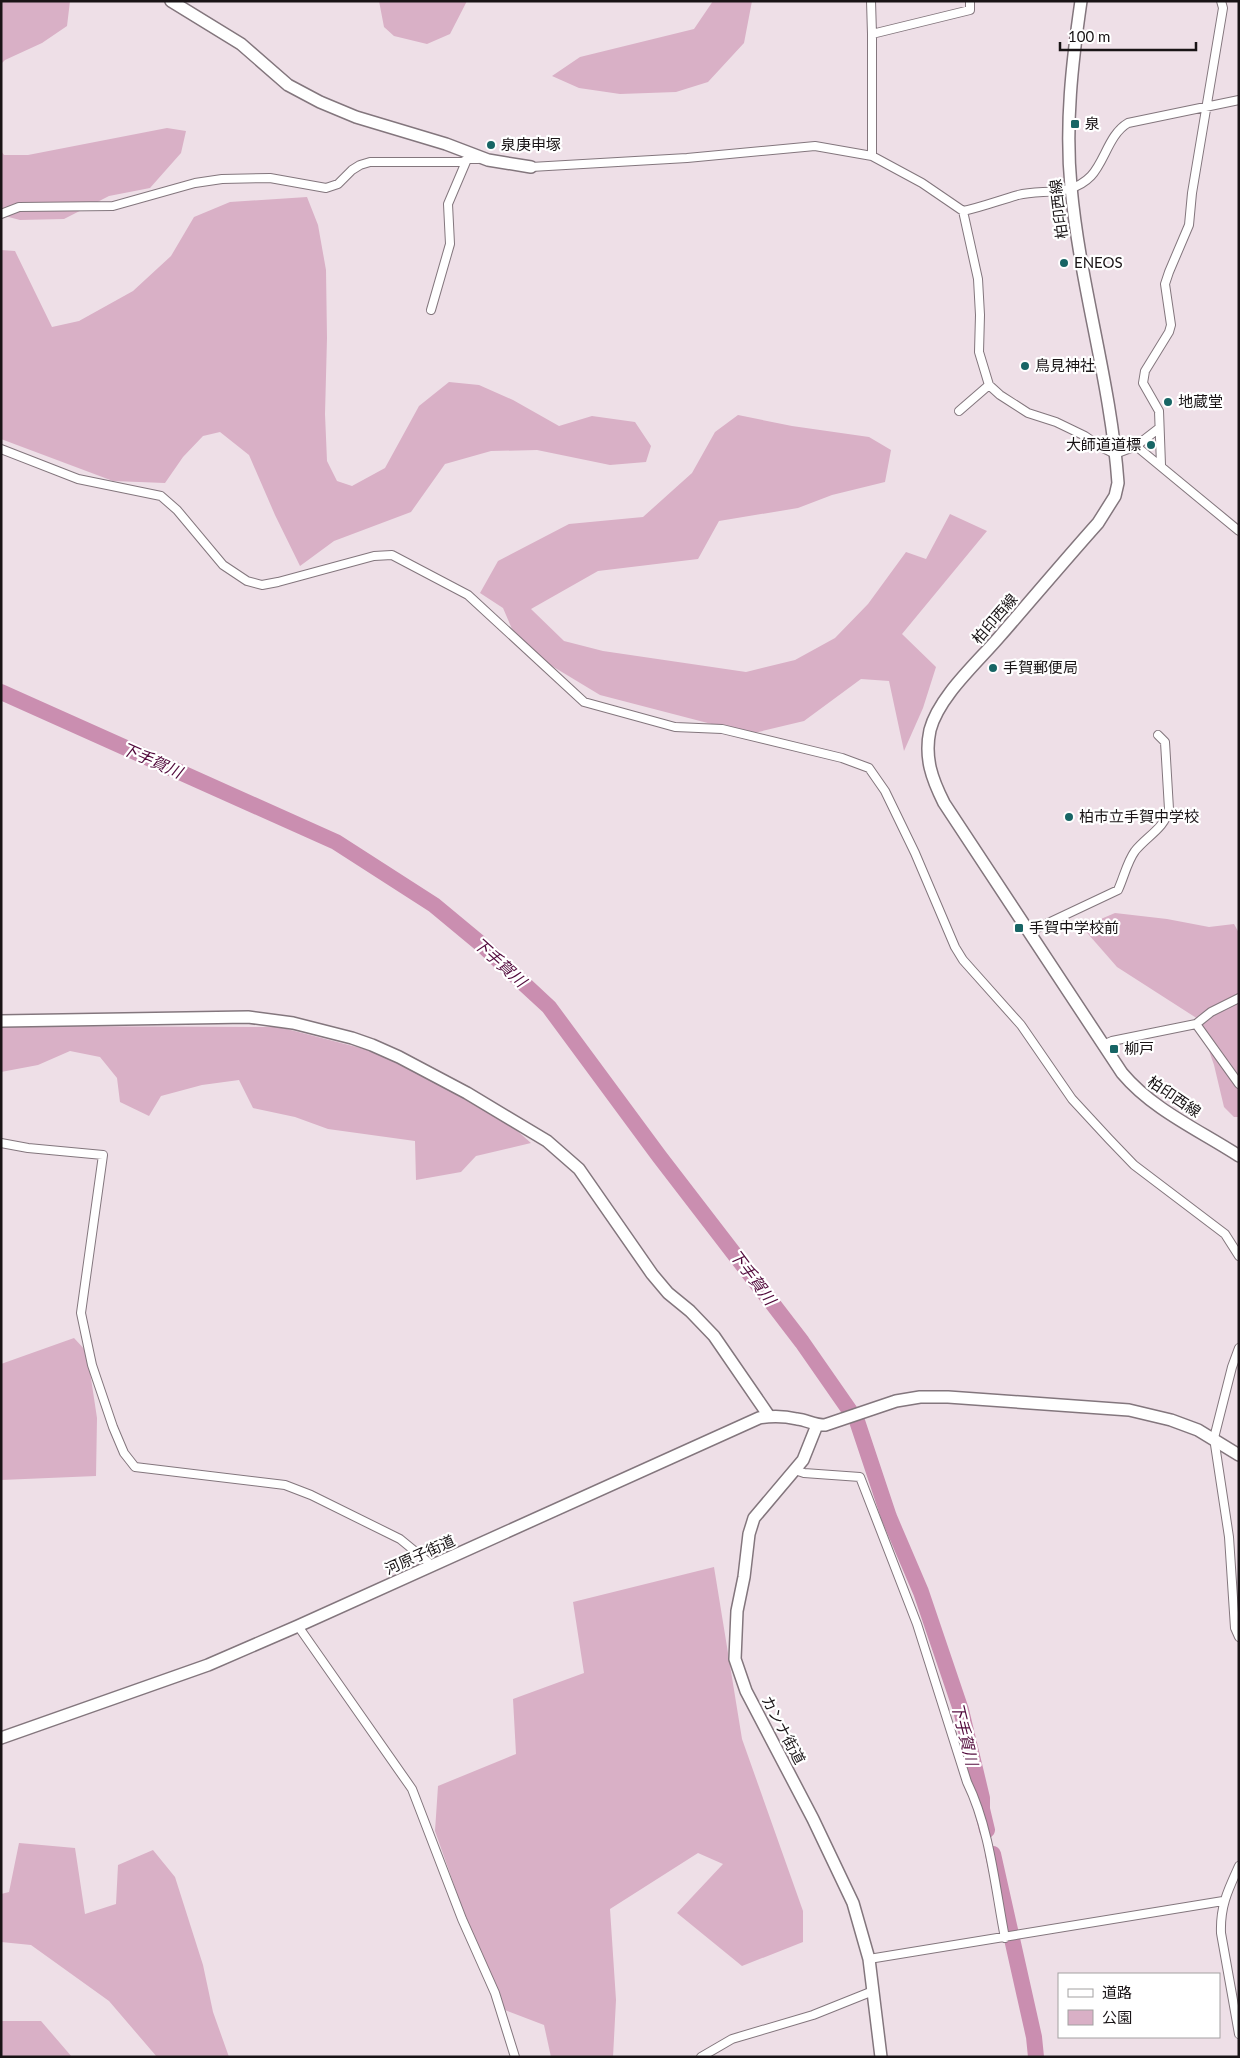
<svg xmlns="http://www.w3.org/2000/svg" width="1240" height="2058" font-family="Lato,'Noto Sans JP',sans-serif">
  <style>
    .green { fill: #d9b0c6 }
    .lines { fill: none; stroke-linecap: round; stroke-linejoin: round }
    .river { stroke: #ca8eb0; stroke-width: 16 }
    .street-casing { stroke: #83767d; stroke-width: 10 }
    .secondary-casing { stroke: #83767d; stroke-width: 14 }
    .street { stroke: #fff; stroke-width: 8 }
    .secondary { stroke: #fff; stroke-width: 11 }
    .poi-dot { fill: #176565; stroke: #fff; stroke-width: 2 }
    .labels { text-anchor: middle; stroke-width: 4.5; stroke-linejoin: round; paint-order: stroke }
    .poi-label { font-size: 15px; fill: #191416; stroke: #fff; text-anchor: start }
    .street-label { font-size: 15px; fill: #191416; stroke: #fff }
    .water-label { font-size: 16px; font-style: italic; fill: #51093b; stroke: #fff }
  </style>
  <rect width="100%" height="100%" fill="#eedfe7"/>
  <path class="green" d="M1 1H70L67 26 42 43 5 60 1 64Z
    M379 1H467L450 34 427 44 394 36 384 27Z
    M713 1H752L744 43 708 82 676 92 620 94 579 88 552 76 580 57 694 29Z
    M167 128 186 131 181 153 150 188 109 196 64 219 20 220 1 215V151L4 155H28Z
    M307 197 318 225 326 270 327 338 325 414 327 461 337 481 352 486 385 468 419 406 449 382 479 385 513 400 559 426 592 416 635 422 651 446 646 462 610 465 537 450 491 451 445 464 411 512 334 541 300 566 275 515 249 455 220 432 203 436 183 457 165 483 113 481 1 439V250L15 251 52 327 79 321 133 291 171 256 194 217 230 202Z
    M738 415 792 426 869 437 891 450 885 482 832 495 798 508 719 521 698 559 598 571 531 609 564 641 603 651 746 672 795 660 835 638 868 604 906 552 926 559 950 514 987 531 902 634 936 667 923 708 904 751 889 681 861 679 804 721 750 734 600 695 547 663 512 629 503 608 480 593 498 561 569 524 643 517 692 473 715 432Z
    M1115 913 1167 919 1209 927 1234 924 1239 933V1117H1234L1224 1107 1214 1065 1198 1019 1117 967 1082 927Z
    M12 1026 279 1027 376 1052 471 1102 514 1128 531 1143 476 1156 461 1172 416 1180 415 1141 328 1129 295 1117 253 1108 239 1080 202 1085 161 1096 149 1116 120 1102 117 1078 100 1057 70 1051 38 1065 1 1072V1027Z
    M74 1338 87 1352 97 1418 96 1476 1 1480V1364Z
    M714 1567 742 1739 803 1911V1942L742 1966 677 1913 723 1864 698 1853 610 1909 616 2000 613 2057H551L544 2025 497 2007 435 1831 438 1786 516 1754 513 1699 584 1673 573 1602Z
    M19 1843 75 1848 85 1914 116 1904 118 1865 153 1850 175 1877 203 1965 213 2012 229 2057H157L109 2001 31 1945 1 1942V1894L9 1892Z
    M1 2021H41L72 2057H1Z"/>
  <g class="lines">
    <path class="river" d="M1 692 336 842 434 905 481 944 549 1007 659 1156 802 1342 850 1411
      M857 1421 889 1517 921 1592 961 1710 982 1798V1809L987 1830
      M993 1854 1034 2037 1036 2057"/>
    <g class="street-casing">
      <path id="street" d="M871 1 872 34
        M872 156V34L970 10V1
        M531 167 687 158 815 146 872 156 922 183 963 211C982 207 1000 200 1018 195 1043 189 1071 197 1091 176 1105 161 1109 134 1128 123L1239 100
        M963 211 978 279 980 315 979 352 989 385 1000 395 1028 413 1056 422 1085 436 1101 447 1115 454 1136 446 1158 429
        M1 214 19 207 113 206 195 183 222 179 270 178 326 188 338 184 352 170 360 165 370 162H462L468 159H478
        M431 310 450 244 448 204 468 157
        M959 411 989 385
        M1136 446 1239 531
        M1 449 78 479 161 496 177 510 223 565 247 581 262 585 278 582 374 556 392 555 468 595 584 702 675 727 722 729 842 758 869 768 885 791 915 853 955 947 963 960 1021 1025 1072 1099 1109 1139 1134 1165 1225 1234 1239 1256
        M1161 465 1159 411 1143 383 1145 371 1169 332 1171 325 1165 284 1169 272 1189 225 1192 193 1223 8 1221 1
        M1029 932 1118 890C1124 877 1127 862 1135 851 1147 836 1165 828 1169 809L1165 742 1158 735
        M1196 1024 1239 1084
        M1103 1045 1112 1041 1196 1024 1211 1012 1239 998
        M1 1143 28 1148 103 1155 81 1313 92 1365 113 1427 124 1453 135 1467 285 1485 311 1495 400 1539 433 1566
        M1239 1348 1232 1367 1214 1438 1229 1537 1235 1628 1239 1637
        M795 1470 804 1473 860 1477 917 1624 967 1782C990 1829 995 1887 1005 1938
        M298 1626 412 1789 462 1919 495 1993 515 2057
        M1239 1866C1228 1890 1220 1906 1221 1933L1239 2034
        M869 1959 1223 1901
        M701 2057 732 2039 813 2015 873 1991"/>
    </g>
    <g class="secondary-casing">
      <path id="secondary" d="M171 1 241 44 288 85 320 102 356 117 446 144 488 160 531 167
        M1081 1C1072 63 1065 125 1071 187 1080 286 1111 383 1118 483L1115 496 1098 523C1065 560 1033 598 1000 636 978 662 939 696 930 730 924 758 932 779 944 803L1122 1073C1153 1110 1199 1130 1239 1156
        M1 1021 248 1017 293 1023 352 1038 372 1045 399 1057 467 1093 547 1141 579 1169 652 1274 668 1293 690 1311 714 1336 769 1416
        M817 1425 803 1460 754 1518 749 1534 744 1577 737 1611 735 1659 746 1691 813 1819 853 1903 869 1959 881 2057
        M1 1738 208 1665 298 1626 759 1418C771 1416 784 1416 797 1419 807 1420 814 1425 825 1425L896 1401 920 1397H948L1129 1410 1171 1420 1198 1430 1239 1455"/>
    </g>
    <use href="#street" class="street"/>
    <use href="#secondary" class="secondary"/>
  </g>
  <g class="poi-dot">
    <rect x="1070" y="119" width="10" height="10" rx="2.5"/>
    <circle cx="491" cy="145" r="5"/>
    <circle cx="1064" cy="263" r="5"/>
    <circle cx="1025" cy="366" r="5"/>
    <circle cx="1168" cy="402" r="5"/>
    <circle cx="1151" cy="445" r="5"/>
    <circle cx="993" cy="668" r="5"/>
    <circle cx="1069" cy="817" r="5"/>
    <rect x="1014" y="923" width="10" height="10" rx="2.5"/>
    <rect x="1109" y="1044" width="10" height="10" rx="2.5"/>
  </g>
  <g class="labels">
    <g class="poi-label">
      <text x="1085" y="129">泉</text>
      <text x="501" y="150">泉庚申塚</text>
      <text x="1074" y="268">ENEOS</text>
      <text x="1035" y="371">鳥見神社</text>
      <text x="1178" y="407">地蔵堂</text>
      <text x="1141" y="450" text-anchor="end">大師道道標</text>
      <text x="1003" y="673">手賀郵便局</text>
      <text x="1079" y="822">柏市立手賀中学校</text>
      <text x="1029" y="933">手賀中学校前</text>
      <text x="1124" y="1054">柳戸</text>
    </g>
    <g class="street-label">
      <text transform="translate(1059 209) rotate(-97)" y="5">柏印西線</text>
      <text transform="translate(995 619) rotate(-49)" y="5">柏印西線</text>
      <text transform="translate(1174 1097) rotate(34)" y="5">柏印西線</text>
      <text transform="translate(420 1555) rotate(-24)" y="5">河原子街道</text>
      <text transform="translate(783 1730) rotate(62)" y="5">カンナ街道</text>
    </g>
    <g class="water-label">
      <text transform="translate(152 760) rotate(24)" y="6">下手賀川</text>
      <text transform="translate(500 962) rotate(42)" y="6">下手賀川</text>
      <text transform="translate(753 1277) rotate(53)" y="6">下手賀川</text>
      <text transform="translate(965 1734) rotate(76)" y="6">下手賀川</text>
    </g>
  </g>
  <rect width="1240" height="2058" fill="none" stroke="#191416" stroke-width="5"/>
  <rect x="1058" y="1973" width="162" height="65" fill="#ffffff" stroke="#a3a1a2"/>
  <rect x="1068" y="1989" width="25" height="8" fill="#ffffff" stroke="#a3a1a2"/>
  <text x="1102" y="1998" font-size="15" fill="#191416">道路</text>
  <rect x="1068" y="2010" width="25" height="15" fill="#d9b0c6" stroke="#a3a1a2"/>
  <text x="1102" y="2023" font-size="15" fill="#191416">公園</text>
  <path d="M1060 42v8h136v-8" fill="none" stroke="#191416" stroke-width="2.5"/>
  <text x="1068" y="42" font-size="15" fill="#191416" stroke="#ffffff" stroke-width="4" paint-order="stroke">100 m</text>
</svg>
